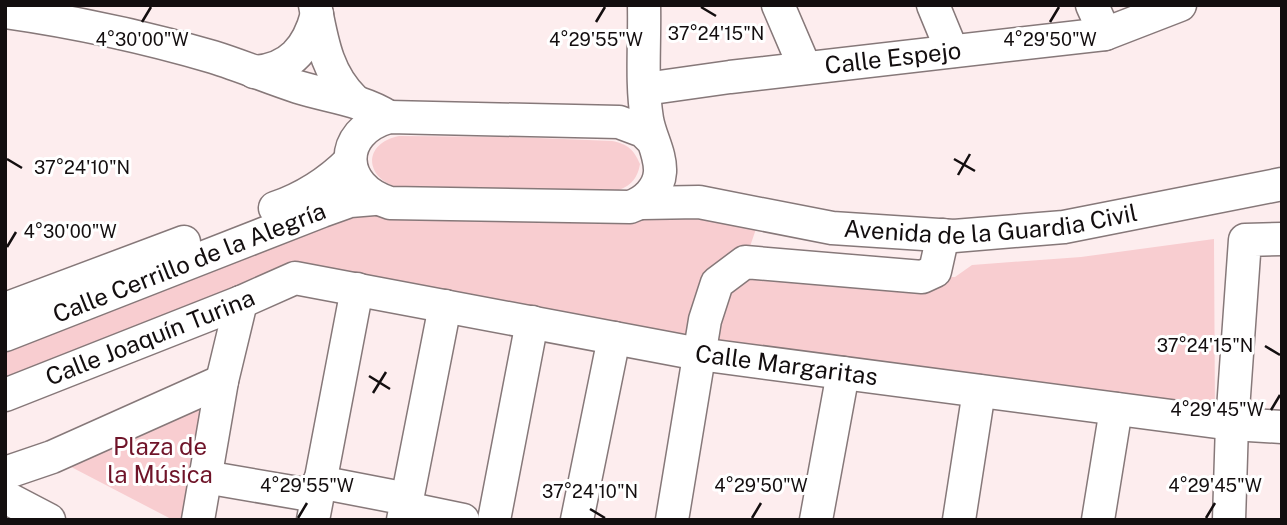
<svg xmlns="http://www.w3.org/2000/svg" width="1287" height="525" font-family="'Public Sans',sans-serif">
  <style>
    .green { fill: #f8cdd0 }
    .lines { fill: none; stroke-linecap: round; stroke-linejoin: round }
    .minor-casing { stroke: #867879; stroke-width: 35 }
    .minor { stroke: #fff; stroke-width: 32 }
    .ticks { fill: none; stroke: #130e0f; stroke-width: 2.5 }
    .labels { text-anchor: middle; stroke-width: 6; stroke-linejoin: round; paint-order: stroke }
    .street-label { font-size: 24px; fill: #130e0f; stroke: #fff }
    .park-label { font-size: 24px; fill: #6f1429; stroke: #fff }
    .ticks-label { font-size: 18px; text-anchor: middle; fill: #130e0f; stroke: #fff; stroke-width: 6; stroke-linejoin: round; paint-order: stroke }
  </style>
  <rect width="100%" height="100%" fill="#fdedee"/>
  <path class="green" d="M399 136 514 137 612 141C628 144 634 150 640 164 637 181 629 187 613 192L400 188C365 180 361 144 399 136Z
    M374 199 630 207 757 226 745 261 922 277H955L972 265 1081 257 1214 239 1215 422 295 278 5 395V333Z
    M222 381 198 520H173L52 457Z"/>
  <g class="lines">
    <g class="minor-casing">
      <g id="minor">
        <path d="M315 5C322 41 327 74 354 100"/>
        <path d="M644 5C645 43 641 82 647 119 650 137 661 154 660 172 659 189 645 202 630 207L390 203C339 188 336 132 389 117L619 122 643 131 653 141"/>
        <path d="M778 5 805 68"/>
        <path d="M933 5 952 51"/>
        <path d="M1092 5 1105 34"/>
        <path d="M5 12C75 22 145 37 213 57 242 66 270 78 298 87 330 97 360 99 389 117"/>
        <path d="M254 72C290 70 308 48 317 14"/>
        <path id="s1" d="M645 89 730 77 1105 34 1180 5"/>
        <path id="s2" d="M642 203 699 202 832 228 954 236 1064 227 1282 184"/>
        <path d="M275 208C304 198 328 183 350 161"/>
        <path d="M5 309 184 242"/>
        <path id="s3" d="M5 335 322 211 350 201 374 199"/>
        <path id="s4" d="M5 395 241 302 295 278 699 354 1232 424 1282 427"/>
        <path d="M5 473 52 457 222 381"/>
        <path d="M205 477 316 496"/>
        <path d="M319 482 407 499"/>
        <path d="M5 497 49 520"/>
        <path d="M405 508 463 520"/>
        <path d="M198 520 222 381 241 302"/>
        <path d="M313 520 357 289"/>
        <path d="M403 520 445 306"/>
        <path d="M494 520 532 322"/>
        <path d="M577 520 614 338"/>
        <path d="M672 520 705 320 717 283 745 262 922 277 935 271 943 235"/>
        <path d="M816 520 843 373"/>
        <path d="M959 520 979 391"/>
        <path d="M1098 520 1116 409"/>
        <path d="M1229 520 1232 424 1245 240 1282 239"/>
      </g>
    </g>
    <use href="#minor" class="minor"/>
  </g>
  <path class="ticks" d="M701 7 716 16M142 22 151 7M596 22 605 7M1050 22 1059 7M7 159 22 168M954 159 975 171M958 175 970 154M7 247 16 232M1265 346 1280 355M369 376 390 389M373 393 386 372M1271 410 1280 395M590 509 605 518M298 518 307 503M752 518 761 503M1206 518 1215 503"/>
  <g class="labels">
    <g class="street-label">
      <text dy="8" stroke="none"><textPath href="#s1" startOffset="250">Calle Espejo</textPath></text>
      <text dy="8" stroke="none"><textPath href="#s2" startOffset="352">Avenida de la Guardia Civil</textPath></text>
      <text dy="8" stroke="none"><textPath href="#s3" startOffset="198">Calle Cerrillo de la Alegría</textPath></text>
      <text dy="8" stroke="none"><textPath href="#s4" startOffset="156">Calle Joaquín Turina</textPath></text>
      <text dy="8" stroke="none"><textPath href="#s4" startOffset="812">Calle Margaritas</textPath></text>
    </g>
    <g class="park-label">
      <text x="160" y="455">Plaza de<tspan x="160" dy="28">la Música</tspan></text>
    </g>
  </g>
  <g class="ticks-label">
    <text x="716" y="40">37°24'15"N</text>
    <text x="142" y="46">4°30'00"W</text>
    <text x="596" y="46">4°29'55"W</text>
    <text x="1050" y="46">4°29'50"W</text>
    <text x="82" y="174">37°24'10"N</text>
    <text x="70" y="238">4°30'00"W</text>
    <text x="1205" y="352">37°24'15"N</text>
    <text x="1217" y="416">4°29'45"W</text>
    <text x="307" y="492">4°29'55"W</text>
    <text x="761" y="492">4°29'50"W</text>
    <text x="1215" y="492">4°29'45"W</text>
    <text x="590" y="498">37°24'10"N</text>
  </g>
  <rect width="1287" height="525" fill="none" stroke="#130e0f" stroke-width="14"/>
</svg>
